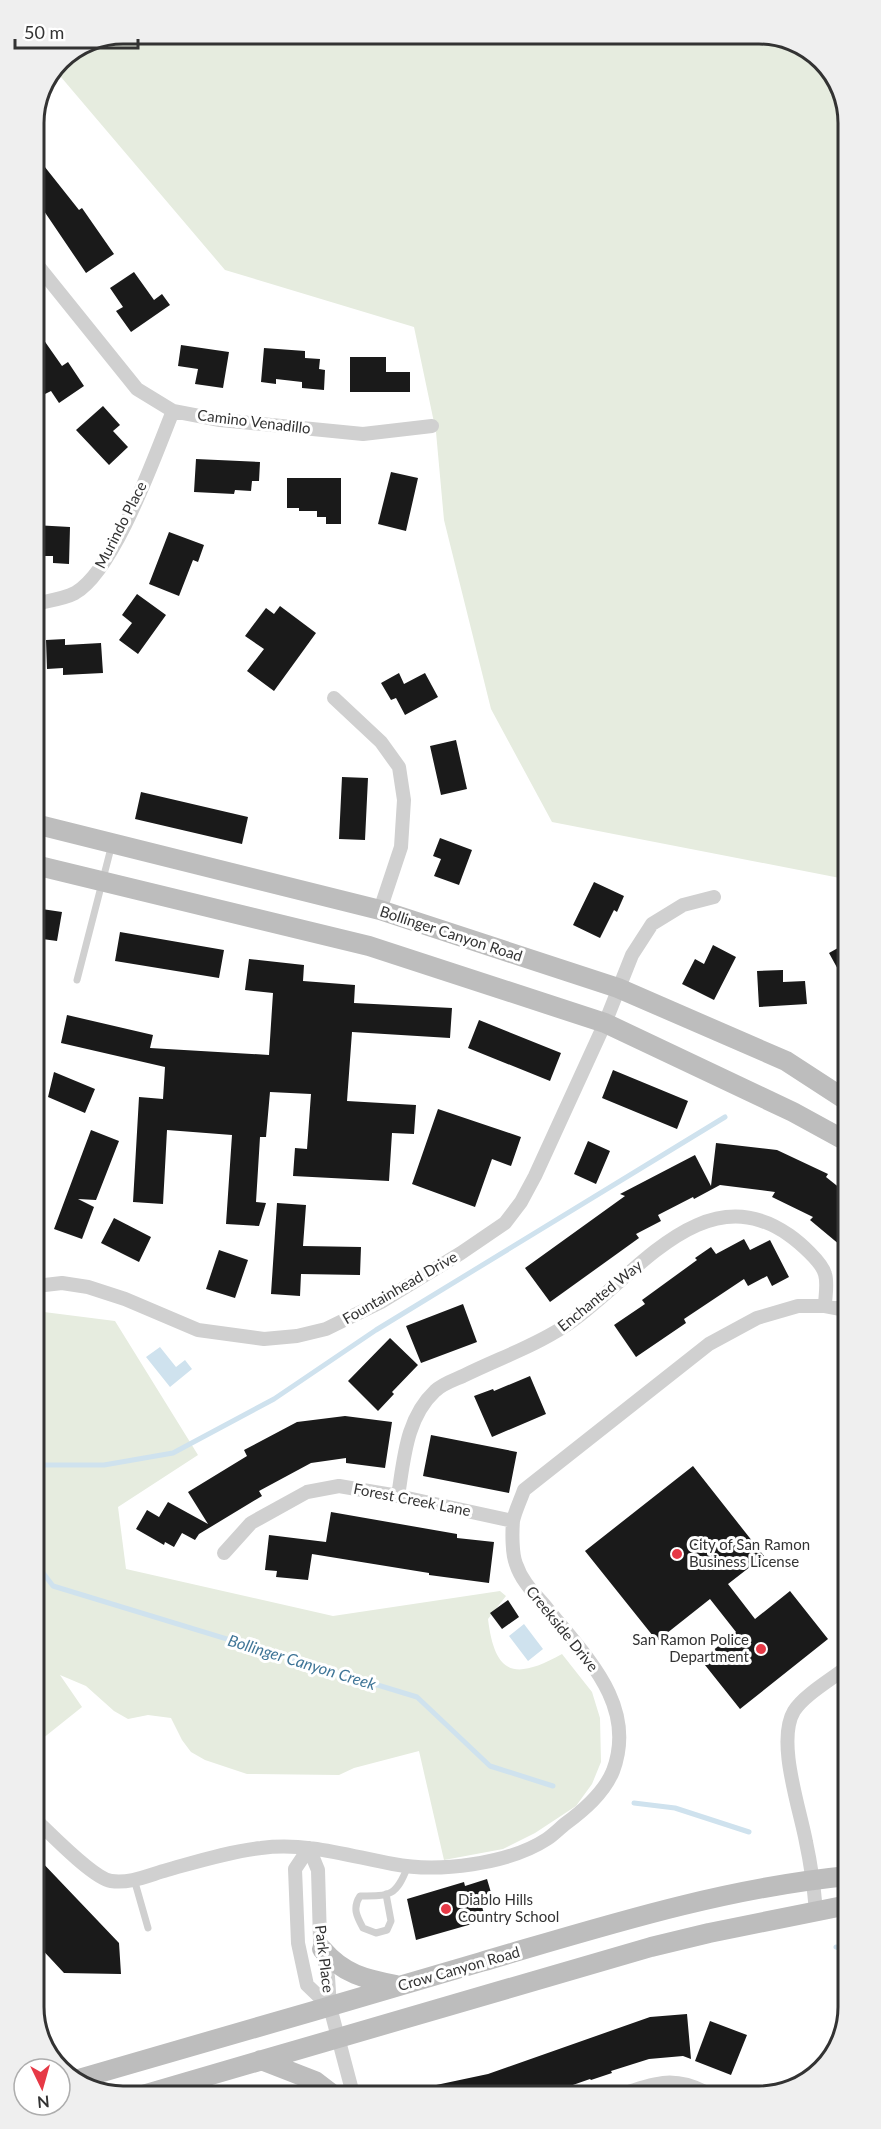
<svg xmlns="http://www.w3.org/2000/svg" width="881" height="2129" font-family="Lato,sans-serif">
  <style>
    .green { fill: #e6ecdf }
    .water { fill: #cfe2ee }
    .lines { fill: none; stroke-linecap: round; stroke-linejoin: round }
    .stream { stroke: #cfe2ee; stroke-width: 5 }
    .building { fill: #1a1a1a }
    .lane { stroke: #d0d0d0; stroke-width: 7 }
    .street { stroke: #d0d0d0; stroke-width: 14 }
    .secondary { stroke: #bdbdbd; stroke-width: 20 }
    .poi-dot { fill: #e63946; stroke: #fff; stroke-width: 2 }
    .labels { text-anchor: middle; stroke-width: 6; stroke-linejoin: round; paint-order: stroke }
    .street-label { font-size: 15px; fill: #333; stroke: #fff }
    .poi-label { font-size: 15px; fill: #333; stroke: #fff; text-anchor: start }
    .water-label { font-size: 16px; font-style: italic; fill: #3f7597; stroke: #fff }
    .rim { fill: none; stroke: #333; stroke-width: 3 }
  </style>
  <rect width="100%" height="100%" fill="#fff"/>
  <path class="green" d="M123 33H764L813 52 843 94 845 879 552 822 491 709 444 520 436 432 414 327 225 270 55 70 60 59Z
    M36 1311 115 1321 198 1455 118 1507 126 1569 333 1616 500 1591 506 1596 488 1619C495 1676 515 1680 562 1654L592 1692 600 1718 601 1762 592 1784 576 1806 535 1833 503 1849 444 1860 419 1751 354 1768 339 1775 247 1774 205 1760 191 1752 182 1740 171 1718 148 1715 128 1719 114 1711 86 1686 60 1675 82 1707 37 1743Z"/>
  <path class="water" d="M160 1347 176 1367 185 1360 192 1369 170 1387 146 1357Z
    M524 1624 543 1649 528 1661 509 1636Z"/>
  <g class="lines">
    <path class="stream" d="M36 1465H104L173 1453 274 1399 376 1330 725 1117
      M37 1565 53 1586 417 1697 490 1766 553 1786
      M634 1803 675 1808 749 1832
      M836 1947 848 1952"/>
  </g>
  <path class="building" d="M33 152 79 210 82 208 114 254 86 273 44 211 39 215 33 208Z
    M134 272 154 300 162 294 170 305 131 332 116 311 123 307 110 288Z
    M34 326 62 366 68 362 84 386 59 403 51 391 45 394 34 379Z
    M181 345 229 352 223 388 195 384 198 369 178 366Z
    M264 348 305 351V358L320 359 319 369 325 370 324 390 302 388V382L276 379V384L261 382Z
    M350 357H386V372H410V392H350Z
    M103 406 120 425 113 431 128 447 109 465 76 430Z
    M196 459 260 462 259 481H252L251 491 235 490 234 494 194 492Z
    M391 472 418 478 406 531 378 524Z
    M287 478H341V524H326V517H317V511H299V508H287Z
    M34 525 70 527 69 564 53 563V556H34Z
    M169 532 204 545 198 562 193 560 179 596 149 584Z
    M137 594 166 615 138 654 119 640 132 623 122 615Z
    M280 606 316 633 274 691 247 671 264 649 245 636 266 608 274 614Z
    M65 639V645L101 643 103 673 63 675V668L47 669 46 640Z
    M399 673 404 684 425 673 438 697 405 715 396 698 391 700 381 683Z
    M456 740 467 789 441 795 430 746Z
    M342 777 368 778 365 840 339 839Z
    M141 792 248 817 242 844 135 819Z
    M440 838 472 850 459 885 434 876 441 859 433 856Z
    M594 882 624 896 617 912 614 910 600 938 573 925Z
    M35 908 62 912 57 941 35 938Z
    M120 932 224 950 219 978 115 961Z
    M845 944 846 984 829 953Z
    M713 945 736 957 714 1000 682 984 695 959 704 964Z
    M249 959 304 965 303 981 355 985 354 1003 452 1008 450 1038 352 1032 347 1101 416 1105 414 1134 392 1133 389 1181 293 1176 295 1148 307 1149 311 1094 270 1092 266 1137H260L256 1202 266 1203 259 1226 226 1224 232 1135 167 1130 163 1204 133 1202 139 1097 163 1099 165 1067 61 1043 67 1015 153 1035 150 1048 269 1055 273 993 245 990Z
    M783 970V982L805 981 807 1004 759 1007 757 971Z
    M479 1020 561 1053 550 1081 468 1048Z
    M613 1070 688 1101 677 1129 602 1098Z
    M54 1072 95 1089 85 1113 48 1097Z
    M438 1109 521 1137 511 1166 492 1159 475 1207 412 1184Z
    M91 1130 119 1141 96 1200 78 1199 94 1207 82 1239 54 1229Z
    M588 1141 610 1151 596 1184 574 1174Z
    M716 1143 777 1150 828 1174 826 1177 846 1193V1250L810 1220 813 1217 772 1197 775 1192 720 1185 694 1199 693 1197 658 1215 661 1221 636 1234 639 1238 550 1302 525 1268 625 1196 620 1194 695 1155 711 1186Z
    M277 1203 306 1205 303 1246 361 1247 360 1275 301 1274 300 1296 271 1294Z
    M114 1218 151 1237 139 1262 101 1243Z
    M744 1239 750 1250 770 1240 789 1277 772 1286 767 1276 748 1286 744 1279 684 1319 686 1323 636 1357 614 1325 645 1304 642 1300 697 1260 695 1258 711 1247 716 1254Z
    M219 1250 248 1260 235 1298 206 1289Z
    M463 1304 477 1342 421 1363 406 1326Z
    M390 1338 418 1365 392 1392 394 1394 378 1411 348 1381Z
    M530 1376 546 1414 492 1437 474 1396 493 1389 494 1391Z
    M345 1416 392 1422 385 1468 346 1463V1458L311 1463 259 1491 262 1496 199 1534 195 1540 182 1533 174 1547 165 1542 164 1545 136 1529 147 1510 159 1517 168 1502 208 1524 188 1492 247 1456 244 1450 297 1422Z
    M431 1435 517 1452 509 1493 423 1476Z
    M693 1466 764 1556 728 1584 755 1619 790 1591 828 1639 740 1709 701 1660 736 1632 710 1599 657 1641 585 1551Z
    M331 1512 457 1534V1538L494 1542 489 1583 429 1575V1573L312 1554 308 1580 276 1577 277 1571 265 1570 269 1535 326 1542Z
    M508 1600 519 1617 502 1629 490 1613Z
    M37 1857 119 1943 121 1974 64 1973 37 1944Z
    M487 1879 492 1896 480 1900 486 1920 416 1940 407 1899 464 1882 465 1886Z
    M687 2014 691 2059 683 2056 649 2059 611 2071 612 2073 591 2080 590 2079 550 2093 422 2094V2088L488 2074 650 2017Z
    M710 2021 747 2035 731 2075 695 2061Z"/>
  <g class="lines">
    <path class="lane" d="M77 980 112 844
      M134 1879 148 1928
      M386 1894 391 1921 387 1930 376 1933 363 1928C357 1917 352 1908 360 1896 391 1896 396 1896 408 1866"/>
    <path class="street" d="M34 261 137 389 173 411 220 420 363 434 432 426
      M34 604C47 601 64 599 75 593 115 570 155 455 173 411
      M334 698 381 742 399 767 404 800 401 847 380 910
      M36 1286 62 1283 88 1287 125 1299 198 1330 264 1339 297 1336 326 1329 381 1302 461 1253 505 1223 521 1202 535 1176 605 1023 632 955 652 924 683 905 714 897
      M398 1496C404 1459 406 1418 435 1391 442 1384 454 1380 463 1376 497 1359 533 1347 565 1326 631 1283 701 1173 789 1235 799 1242 822 1262 825 1274 828 1284 825 1297 825 1306
      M224 1553 251 1523 307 1492 339 1486 398 1496 513 1521
      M37 1821C52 1835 93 1878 111 1881 130 1884 149 1875 167 1870 196 1862 231 1851 261 1848 307 1842 349 1856 393 1864 438 1873 509 1864 547 1839 553 1835 559 1829 565 1824 584 1810 604 1793 613 1771 638 1704 584 1655 546 1607 534 1593 522 1582 516 1564 512 1554 512 1533 513 1521 515 1511 521 1499 524 1490L709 1344 757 1318 798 1306H825L846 1310
      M309 1848 318 1870 320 1940 328 1977 330 2007 353 2094
      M309 1848 295 1869 298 1943 307 1985 330 2007
      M816 1911C814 1888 811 1865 806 1842 800 1809 776 1741 794 1711 804 1695 832 1679 847 1667
      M628 2092C657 2082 676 2077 705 2092"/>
    <path class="secondary" d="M35 824 380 910 618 988 786 1061 846 1100
      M35 865 369 946 605 1023 793 1112 846 1141
      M322 1949C343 1974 365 1979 396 1985
      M261 2060 315 2081 332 2094
      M75 2080C210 2041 346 2002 481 1962 601 1927 723 1888 848 1876
      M139 2096 651 1947 709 1933 848 1905"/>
  </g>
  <g class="poi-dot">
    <circle cx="677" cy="1554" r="6"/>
    <circle cx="761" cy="1649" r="6"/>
    <circle cx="446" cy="1909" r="6"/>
  </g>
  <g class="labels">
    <g class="street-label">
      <text transform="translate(254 422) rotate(7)" y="5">Camino Venadillo</text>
      <text transform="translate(121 525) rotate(-63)" y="5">Murindo Place</text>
      <text transform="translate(451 934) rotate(18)" y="5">Bollinger Canyon Road</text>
      <text transform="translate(400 1288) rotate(-30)" y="5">Fountainhead Drive</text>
      <text transform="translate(600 1296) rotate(-39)" y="5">Enchanted Way</text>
      <text transform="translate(412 1500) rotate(11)" y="5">Forest Creek Lane</text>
      <text transform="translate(562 1629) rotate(51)" y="5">Creekside Drive</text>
      <text transform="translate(324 1959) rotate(83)" y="5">Park Place</text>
      <text transform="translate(459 1969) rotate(-16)" y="5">Crow Canyon Road</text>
    </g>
    <g class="poi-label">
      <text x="689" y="1550">City of San Ramon<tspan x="689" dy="17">Business License</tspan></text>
      <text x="749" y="1645" text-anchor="end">San Ramon Police<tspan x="749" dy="17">Department</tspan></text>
      <text x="458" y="1905">Diablo Hills<tspan x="458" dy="17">Country School</tspan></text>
    </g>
    <g class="water-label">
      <text transform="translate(302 1662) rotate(17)" y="6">Bollinger Canyon Creek</text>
    </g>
  </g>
  <path d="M0 0H881V2129H0ZM123 44H759A79 79 0 0 1 838 123V2007A79 79 0 0 1 759 2086H123A79 79 0 0 1 44 2007V123A79 79 0 0 1 123 44Z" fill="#efefef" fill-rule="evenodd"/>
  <path class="rim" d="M123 44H759A79 79 0 0 1 838 123V2007A79 79 0 0 1 759 2086H123A79 79 0 0 1 44 2007V123A79 79 0 0 1 123 44Z"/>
  <g transform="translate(42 2087) rotate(175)"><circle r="28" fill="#ffffff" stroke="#adadad" stroke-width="1.5"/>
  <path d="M0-4.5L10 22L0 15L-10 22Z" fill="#e63946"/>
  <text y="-9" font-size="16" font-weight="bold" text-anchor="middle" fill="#333333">N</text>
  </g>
  <path d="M15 39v9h123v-9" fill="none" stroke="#333333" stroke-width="3"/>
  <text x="24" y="39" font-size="18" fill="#333333" stroke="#ffffff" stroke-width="4.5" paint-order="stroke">50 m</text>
</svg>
